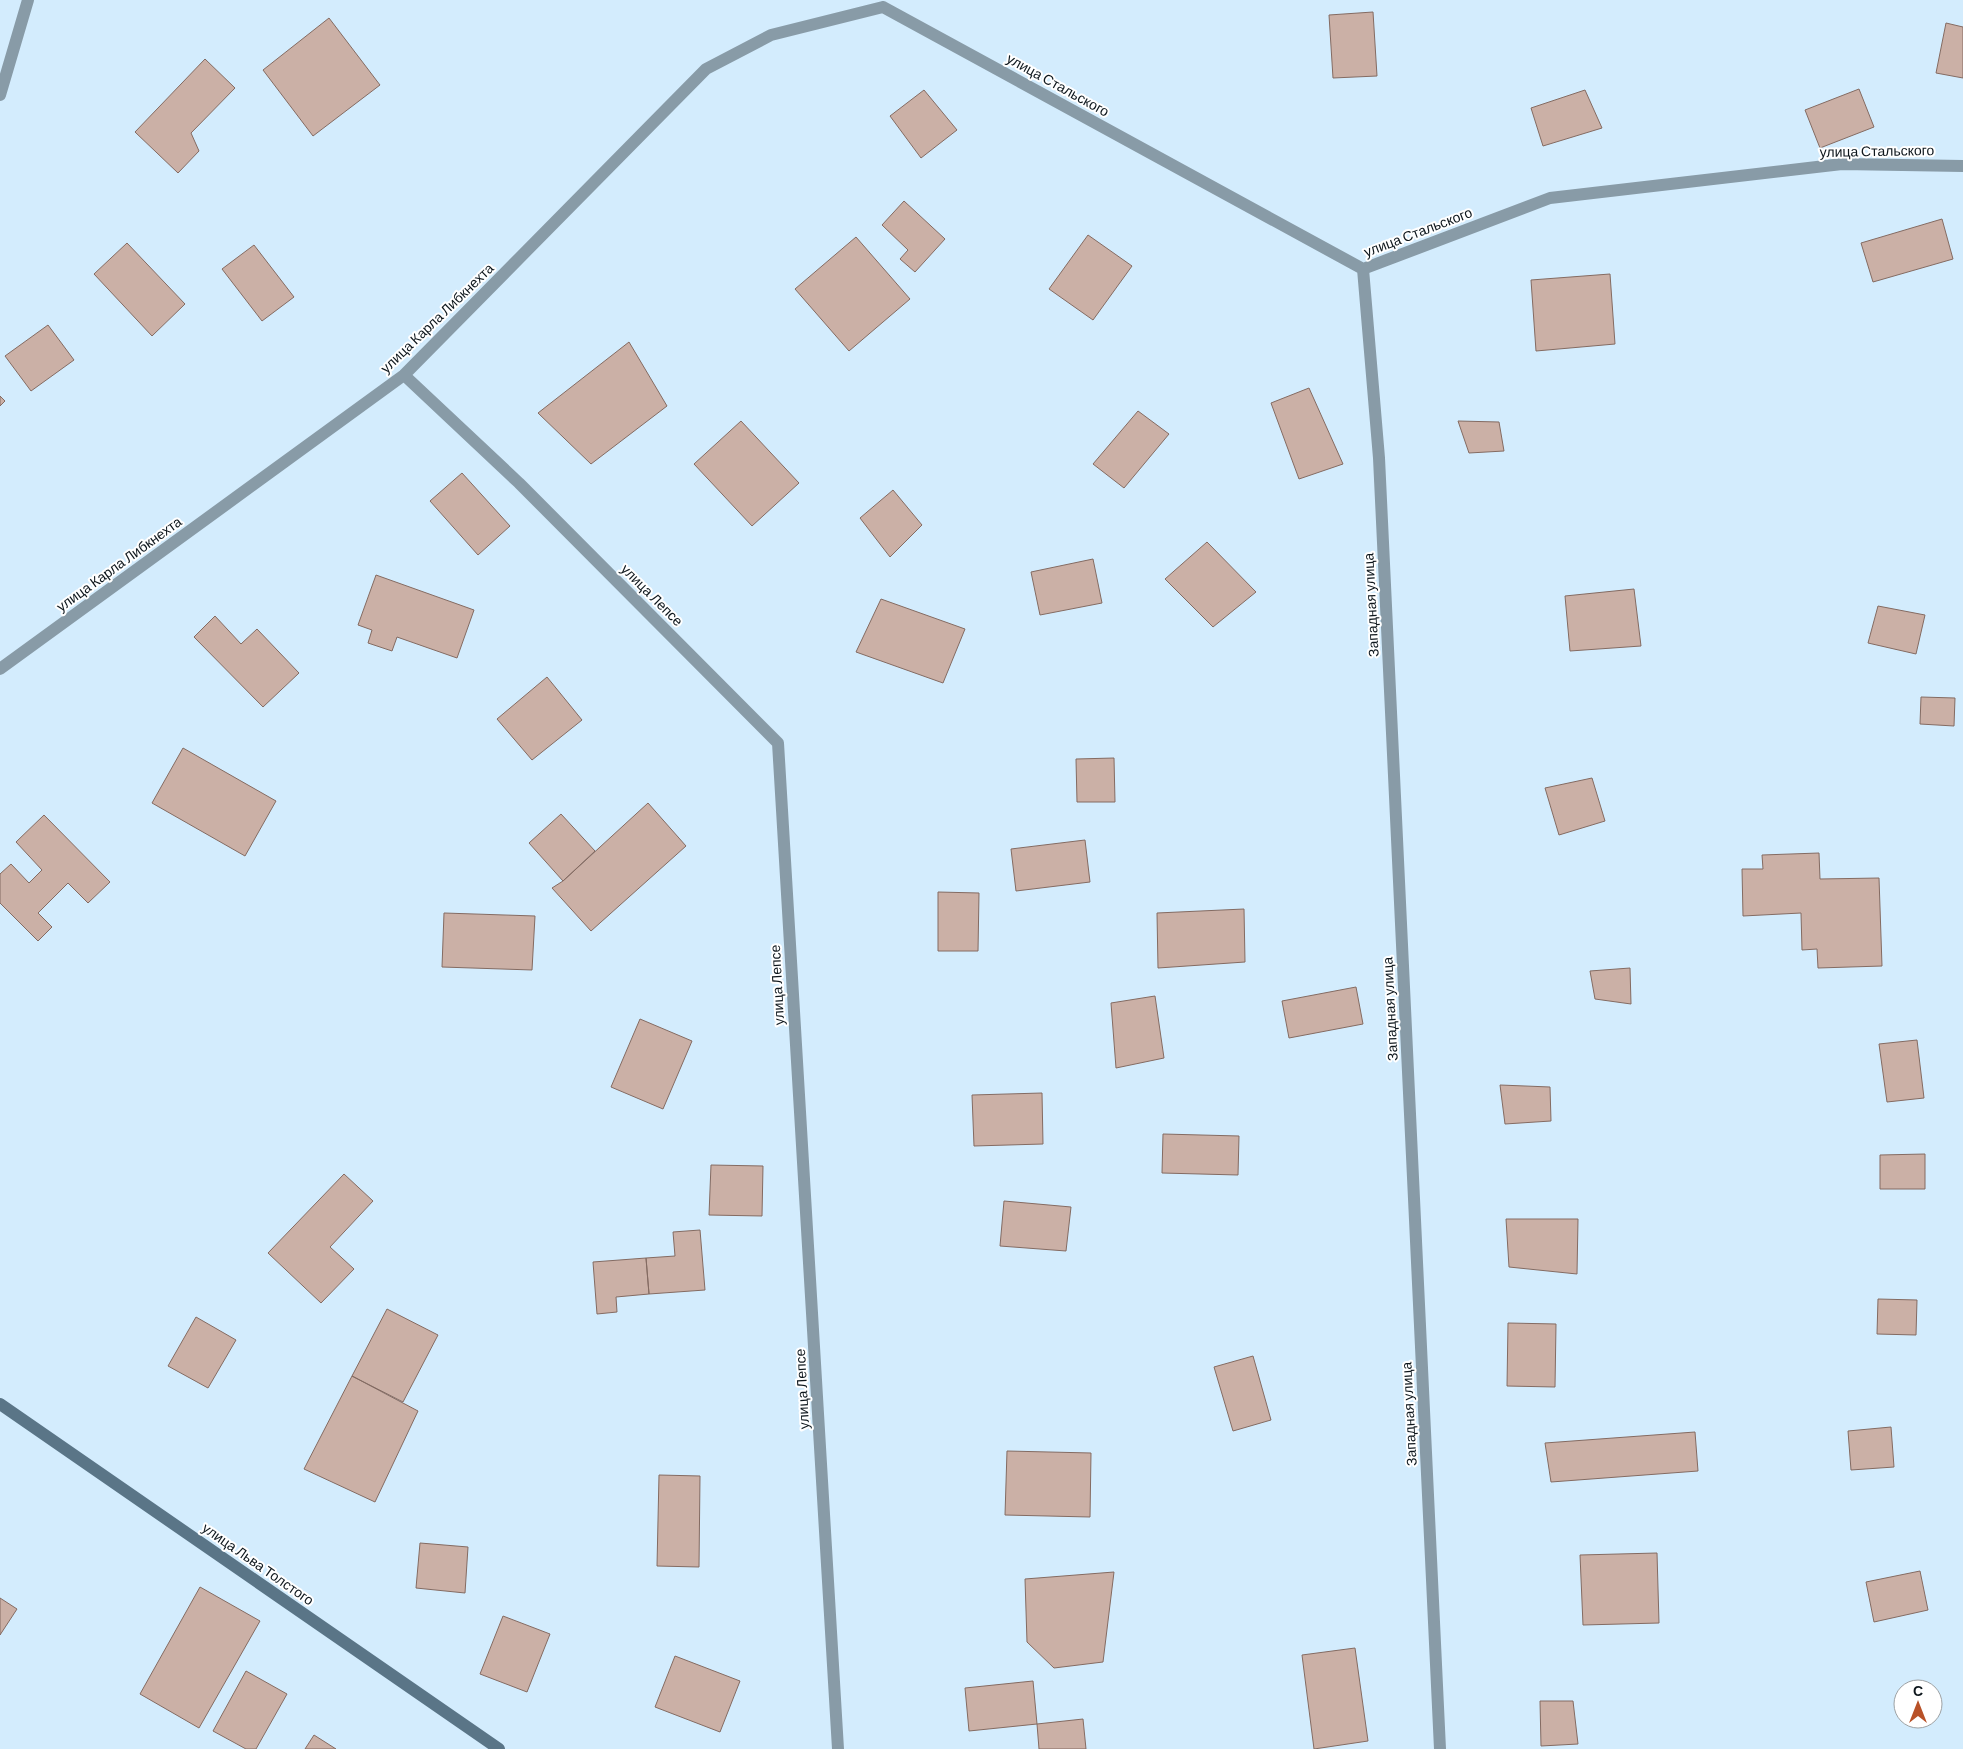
<svg xmlns="http://www.w3.org/2000/svg" width="1963" height="1749" font-family="Barlow,sans-serif">
  <style>
    .building { fill: #cbb0a6; stroke: #846b62 }
    .lines { fill: none; stroke-linecap: round; stroke-linejoin: round }
    .street { stroke: #889ba7; stroke-width: 12 }
    .secondary { stroke: #5a7587; stroke-width: 12 }
    .labels { text-anchor: middle; stroke-width: 4; stroke-linejoin: round; paint-order: stroke }
    .street-label { font-size: 14px; fill: #0d161c; stroke: #fff }
  </style>
  <rect width="100%" height="100%" fill="#d3ecfd"/>
  <path class="building" d="M1373 12 1377 76 1333 78 1329 15Z
    M329 18 380 85 313 136 263 70Z
    M1946 23 1963 27V78L1936 73Z
    M205 59 235 88 191 133 199 151 178 173 135 132Z
    M1859 89 1874 127 1820 148 1805 110Z
    M924 90 957 130 921 158 890 116Z
    M1585 90 1602 128 1543 146 1531 108Z
    M904 201 945 239 915 272 900 259 908 250 882 225Z
    M1942 219 1953 259 1873 282 1861 243Z
    M1088 235 1132 266 1093 320 1049 289Z
    M856 237 910 299 849 351 795 289Z
    M127 243 185 304 152 336 94 274Z
    M254 245 294 297 262 321 222 269Z
    M1610 274 1615 344 1536 351 1531 280Z
    M48 325 74 360 31 391 5 356Z
    M629 342 667 406 591 464 538 413Z
    M1309 388 1343 464 1299 479 1271 403Z
    M0 396 5 401 0 406Z
    M1138 411 1169 434 1124 488 1093 464Z
    M741 421 799 483 752 526 694 464Z
    M1458 421 1499 422 1504 451 1469 453Z
    M462 473 510 526 478 555 430 501Z
    M893 490 922 525 890 557 860 518Z
    M1207 542 1256 592 1213 627 1165 579Z
    M1093 559 1102 603 1040 615 1031 572Z
    M376 575 474 610 457 658 397 637 392 651 368 643 372 630 358 625Z
    M1634 589 1641 646 1570 651 1565 596Z
    M881 599 965 629 943 683 856 652Z
    M1878 606 1925 615 1916 654 1868 643Z
    M215 616 241 644 257 629 299 673 263 707 194 637Z
    M547 677 582 720 532 760 497 719Z
    M1921 697 1955 698 1954 726 1920 724Z
    M183 748 276 801 245 856 152 803Z
    M1114 758 1115 802H1077L1076 759Z
    M1592 778 1605 821 1559 835 1545 788Z
    M648 803 686 846 591 931 552 888 563 881Z
    M561 814 595 851 563 881 529 843Z
    M44 815 110 882 88 903 68 883 38 913 52 927 38 941 0 903V874L11 864 29 883 42 870 16 842Z
    M1085 840 1090 882 1016 891 1011 849Z
    M1819 853 1820 879 1879 878 1882 966 1818 968 1817 949 1802 950 1801 913 1743 916 1742 869H1763L1762 855Z
    M938 892 979 893 978 951H938Z
    M1244 909 1245 962 1158 968 1157 913Z
    M444 913 535 916 532 970 442 967Z
    M1630 968 1631 1004 1595 999 1590 971Z
    M1356 987 1363 1024 1289 1038 1282 1001Z
    M1155 996 1164 1058 1116 1068 1111 1003Z
    M640 1019 692 1041 663 1109 611 1087Z
    M1917 1040 1924 1098 1887 1102 1879 1044Z
    M1500 1085 1550 1087 1551 1121 1505 1124Z
    M1042 1093 1043 1144 974 1146 972 1095Z
    M1163 1134 1239 1136 1238 1175 1162 1173Z
    M1925 1154V1189H1880V1155Z
    M711 1165 763 1166 762 1216 709 1215Z
    M344 1174 373 1201 330 1247 354 1269 321 1303 268 1253Z
    M1004 1201 1071 1207 1066 1251 1000 1246Z
    M1506 1219H1578L1577 1274 1509 1267Z
    M700 1230 705 1290 649 1294 646 1258 675 1256 673 1232Z
    M646 1258 649 1294 616 1297 617 1312 597 1314 593 1262Z
    M1878 1299 1917 1300 1916 1335 1877 1334Z
    M387 1309 438 1335 403 1402 352 1376Z
    M196 1317 236 1340 208 1388 168 1366Z
    M1508 1323 1556 1324 1555 1387 1507 1386Z
    M1253 1356 1271 1420 1233 1431 1214 1367Z
    M352 1376 418 1411 375 1502 304 1469Z
    M1891 1427 1894 1467 1851 1470 1848 1431Z
    M1695 1432 1698 1471 1551 1482 1545 1443Z
    M1007 1451 1091 1453 1090 1517 1005 1515Z
    M659 1475 700 1476 699 1567 657 1566Z
    M420 1543 468 1547 465 1593 416 1588Z
    M1657 1553 1659 1623 1583 1625 1580 1555Z
    M1920 1571 1928 1610 1874 1622 1866 1582Z
    M1114 1572 1103 1662 1054 1668 1027 1642 1025 1579Z
    M200 1587 260 1621 199 1728 140 1694Z
    M0 1598 17 1609 0 1635Z
    M503 1616 550 1634 527 1692 480 1674Z
    M1355 1648 1368 1741 1314 1749 1302 1655Z
    M675 1656 740 1681 720 1732 655 1707Z
    M246 1671 287 1694 256 1749H246L213 1731Z
    M1033 1681 1037 1724 969 1731 965 1688Z
    M1540 1701H1573L1578 1744 1541 1746Z
    M1083 1719 1086 1749H1039L1037 1724Z
    M314 1735 336 1749H305Z"/>
  <g class="lines">
    <path class="street" d="M883 7 1363 269 1550 198 1842 164 1963 166
      M0 95 28 0
      M1363 269 1379 458 1440 1749
      M404 375 519 483 778 743 838 1749
      M0 669 404 375 706 69 771 35 883 7"/>
    <path class="secondary" d="M0 1404 499 1749"/>
  </g>
  <g class="labels">
    <g class="street-label">
      <text transform="translate(1058 85) rotate(29)" y="5">улица Стальского</text>
      <text transform="translate(1877 151) rotate(-1)" y="5">улица Стальского</text>
      <text transform="translate(1418 232) rotate(-21)" y="5">улица Стальского</text>
      <text transform="translate(437 318) rotate(-44)" y="5">улица Карла Либкнехта</text>
      <text transform="translate(119 564) rotate(-36)" y="5">улица Карла Либкнехта</text>
      <text transform="translate(652 595) rotate(45)" y="5">улица Лепсе</text>
      <text transform="translate(1371 605) rotate(-93)" y="5">Западная улица</text>
      <text transform="translate(777 985) rotate(-93)" y="5">улица Лепсе</text>
      <text transform="translate(1390 1009) rotate(-93)" y="5">Западная улица</text>
      <text transform="translate(802 1389) rotate(-93)" y="5">улица Лепсе</text>
      <text transform="translate(1409 1414) rotate(-93)" y="5">Западная улица</text>
      <text transform="translate(258 1564) rotate(35)" y="5">улица Льва Толстого</text>
    </g>
  </g>
  <g transform="translate(1918 1704)"><circle r="24" fill="#ffffff" stroke="#9ea2a4"/>
  <path d="M0-4L9 19L0 12L-9 19Z" fill="#b85128"/>
  <text y="-8" font-size="14" font-weight="bold" text-anchor="middle" fill="#0d161c">С</text>
  </g>
</svg>
